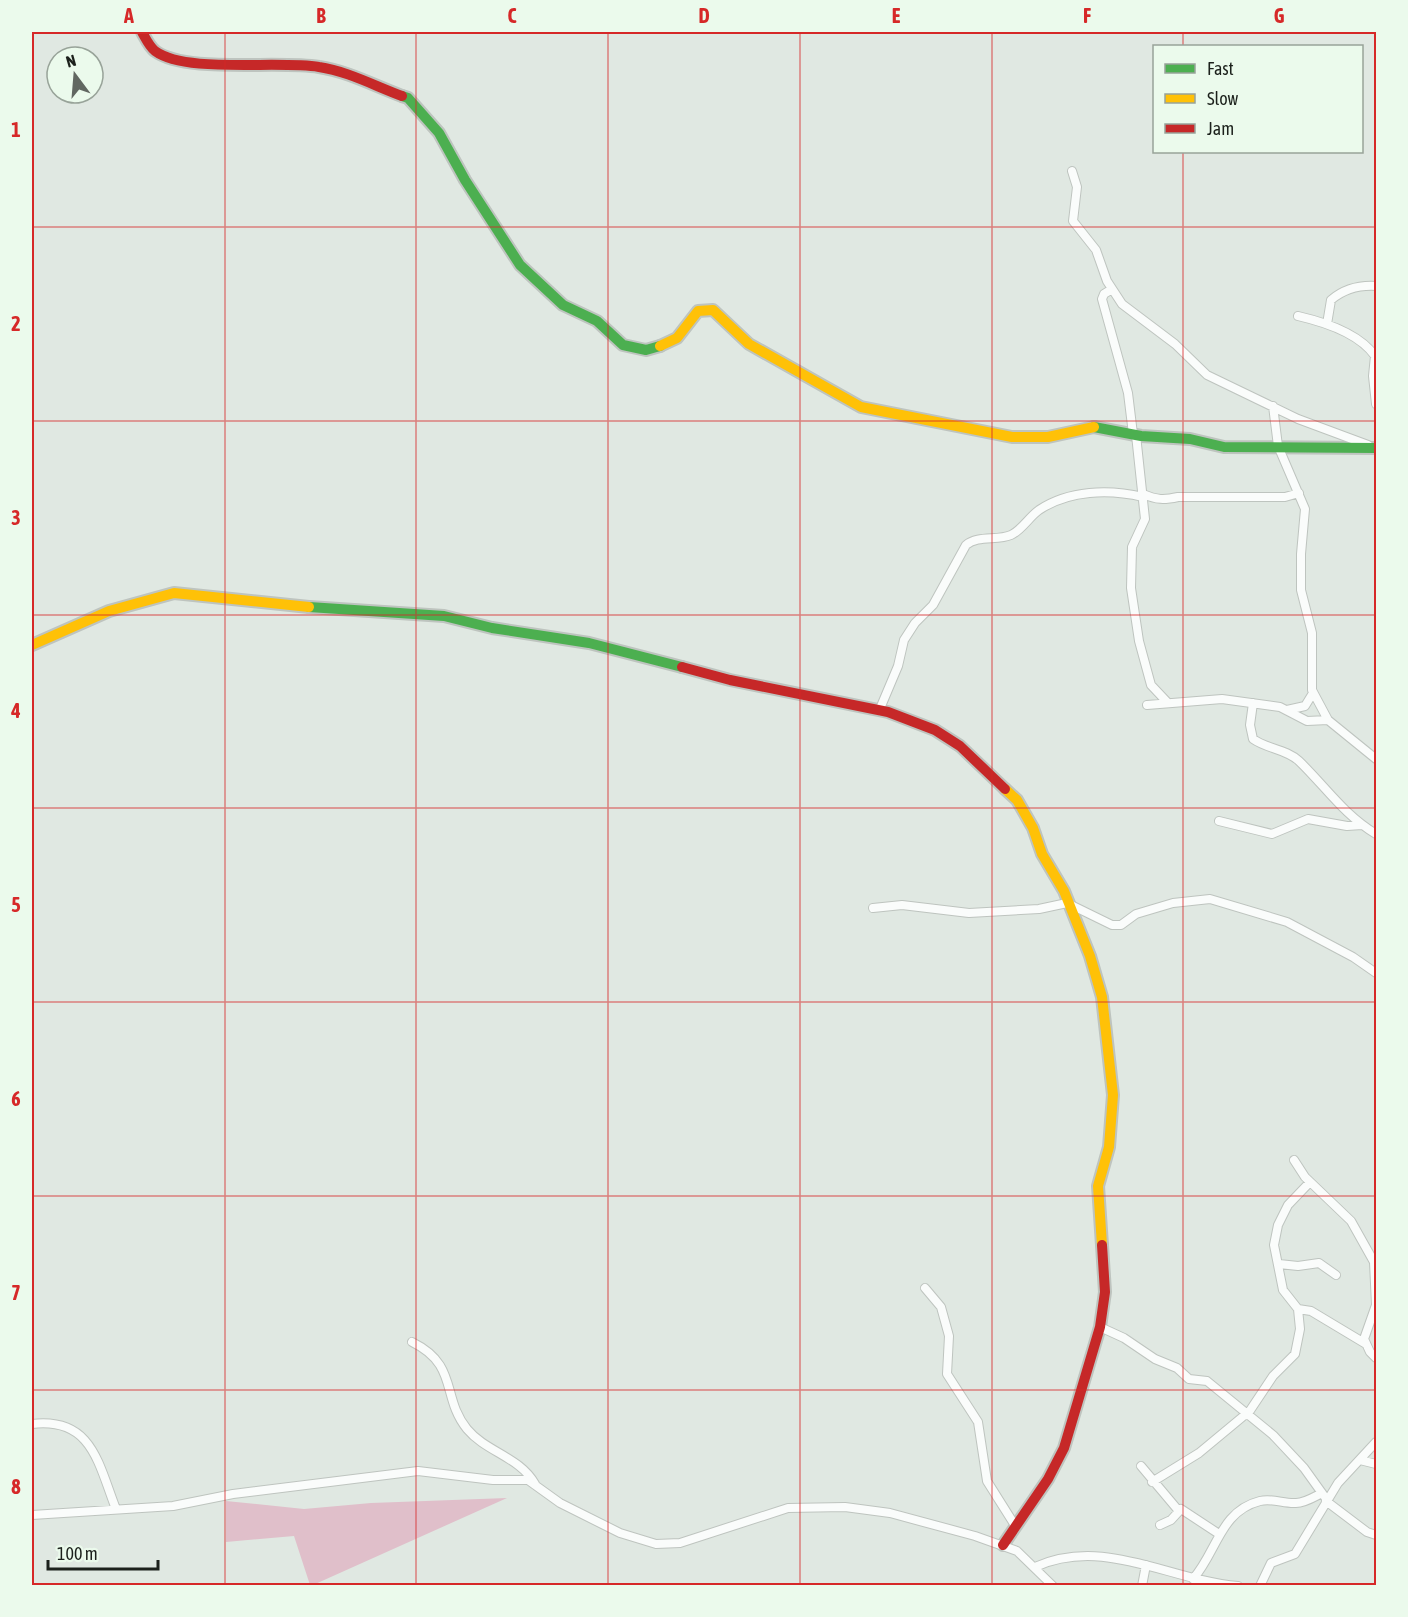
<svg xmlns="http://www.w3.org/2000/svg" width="1408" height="1617" font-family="'Asap Condensed',sans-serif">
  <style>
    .green { fill: #e0bfca }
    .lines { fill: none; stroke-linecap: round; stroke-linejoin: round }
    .street-casing { stroke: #bec4bf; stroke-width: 10 }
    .fast-casing { stroke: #bec4bf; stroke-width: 14 }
    .slow-casing { stroke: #bec4bf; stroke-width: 14 }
    .jam-casing { stroke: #bec4bf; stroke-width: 14 }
    .street { stroke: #fafcfb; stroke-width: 8 }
    .fast { stroke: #4caf50; stroke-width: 10 }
    .slow { stroke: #ffc107; stroke-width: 10 }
    .jam { stroke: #c62828; stroke-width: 10 }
    .grid { fill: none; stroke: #d62828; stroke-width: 1.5; stroke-opacity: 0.55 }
    .neatline { fill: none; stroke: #d62828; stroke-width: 2 }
    .grid-label { font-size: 20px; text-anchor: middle; font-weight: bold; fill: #d62828 }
  </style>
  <rect width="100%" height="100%" fill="#e0e8e2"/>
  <path class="green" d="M507 1498 313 1585H310L294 1536 226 1542V1501L304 1509 371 1503Z"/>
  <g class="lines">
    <g class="street-casing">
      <path id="street" d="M1072 171 1077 187 1073 221 1096 250 1107 281 1122 304 1175 344 1207 375 1298 419 1368 445
        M1112 289 1104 294 1102 299 1128 393 1133 434
        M1298 316C1324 322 1359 333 1375 356L1373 376 1376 404
        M1327 324 1331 300C1344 289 1359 285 1376 286
        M1273 406 1278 446 1305 509 1301 554V590L1312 633V690L1328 720 1376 759
        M1136 435 1145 519 1132 547 1131 588 1139 641 1151 685 1168 703
        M1143 494C1157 500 1164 500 1178 497H1285L1299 493
        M1253 703 1250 725 1253 739C1267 749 1286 749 1299 761 1325 786 1344 815 1376 834
        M1147 705 1222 699 1280 707 1307 721 1328 720
        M1287 710 1305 706 1313 693
        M879 711 898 666 904 640 915 623 933 605 966 545C978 535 997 541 1011 535 1022 530 1029 517 1039 510 1069 490 1109 489 1143 497
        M1219 821 1272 834 1308 819 1347 826 1362 825
        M873 908 902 905 969 913 1039 909 1067 903 1112 925H1121L1136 914 1173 903 1210 899 1287 922 1353 957 1376 973
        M1294 1160 1305 1177 1351 1221 1374 1262 1376 1305 1364 1339 1370 1352 1376 1358
        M1310 1182 1288 1205 1278 1225 1274 1245 1283 1290 1298 1309 1311 1311 1366 1344
        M1279 1264 1298 1266 1319 1263 1336 1275
        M925 1288 941 1307 949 1336 947 1374 978 1422 987 1481 1016 1527
        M1100 1327 1124 1338 1155 1359 1177 1368 1189 1379 1207 1381 1273 1435 1304 1468 1327 1500
        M412 1342C459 1365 441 1397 467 1429 486 1452 520 1457 535 1484
        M1247 1415 1273 1376 1295 1354 1300 1329 1298 1309
        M32 1424C92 1417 98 1463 116 1509
        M1360 1460 1376 1464
        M1141 1466 1178 1510
        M1152 1482 1199 1453 1246 1414
        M1326 1501 1367 1532 1376 1535
        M32 1515 173 1506 233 1494 418 1471 493 1480H528L560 1503 620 1533 656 1544 680 1543 788 1508 845 1507 890 1513 975 1536 1017 1551 1053 1586
        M1160 1525 1171 1520 1181 1509 1219 1534
        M1035 1567C1104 1536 1168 1580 1238 1586
        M1193 1579C1217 1552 1220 1511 1260 1501 1273 1498 1284 1504 1296 1503 1305 1503 1314 1497 1322 1493
        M1142 1586 1146 1565
        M1260 1586 1271 1563 1295 1554 1338 1483 1376 1442"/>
    </g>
    <g class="fast-casing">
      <path id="fast" d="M402 96 408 98 439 133 465 180 520 265 563 305 597 321 623 345 646 350 660 346
        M1094 427 1141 436 1190 439 1224 447 1376 448
        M309 607 444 616 492 628 589 643 682 667"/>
    </g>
    <g class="slow-casing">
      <path id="slow" d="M660 346 677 338 698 311 713 310 749 344 861 407 1012 437H1048L1094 427
        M32 645 109 611 174 593 309 607
        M1005 789 1017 800 1033 828 1042 854 1064 891 1090 956 1102 997 1113 1095 1109 1147 1098 1186 1102 1245"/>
    </g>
    <g class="jam-casing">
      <path id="jam" d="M142 32C146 39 149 46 155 51 186 74 277 60 319 67 347 71 375 86 402 96
        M682 667 730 680 888 712 935 730 960 746 1005 789
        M1003 1545 1048 1479 1064 1448 1100 1327 1105 1292 1102 1245"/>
    </g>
    <use href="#street" class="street"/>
    <use href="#fast" class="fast"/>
    <use href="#slow" class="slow"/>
    <use href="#jam" class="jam"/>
  </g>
  <path class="grid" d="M225 32V1586M416 32V1586M608 32V1586M800 32V1586M992 32V1586M1183 32V46M1183 152V1586M32 227H1376M32 421H1376M32 615H1376M32 808H1376M32 1002H1376M32 1196H1376M32 1390H1376"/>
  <rect width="1408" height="1617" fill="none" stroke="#ebfaec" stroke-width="66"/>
  <rect x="1153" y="45" width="210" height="108" fill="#ebfaec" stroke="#98a399" stroke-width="1.5"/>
  <rect x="1165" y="64" width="30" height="9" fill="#4caf50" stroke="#98a399" stroke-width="1.5"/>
  <text x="1207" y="75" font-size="18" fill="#1c211c">Fast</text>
  <rect x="1165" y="94" width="30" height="9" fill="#ffc107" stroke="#98a399" stroke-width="1.5"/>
  <text x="1207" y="105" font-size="18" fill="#1c211c">Slow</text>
  <rect x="1165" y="124" width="30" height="9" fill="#c62828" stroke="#98a399" stroke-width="1.5"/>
  <text x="1207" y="135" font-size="18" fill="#1c211c">Jam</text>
  <g transform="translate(75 75) rotate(344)"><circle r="28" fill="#ebfaec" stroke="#98a399" stroke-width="1.5"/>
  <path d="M0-4.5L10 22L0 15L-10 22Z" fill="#616761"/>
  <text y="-9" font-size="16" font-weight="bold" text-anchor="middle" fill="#1c211c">N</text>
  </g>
  <path d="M48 1560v9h110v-9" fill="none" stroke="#1c211c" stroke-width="3"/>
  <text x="57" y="1560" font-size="18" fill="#1c211c" stroke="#ebfaec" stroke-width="4.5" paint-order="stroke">100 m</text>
  <rect x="33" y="33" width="1342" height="1551" class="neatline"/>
  <g class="grid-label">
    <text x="129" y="23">A</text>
    <text x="321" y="23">B</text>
    <text x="512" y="23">C</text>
    <text x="704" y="23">D</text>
    <text x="896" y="23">E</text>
    <text x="1087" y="23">F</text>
    <text x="1279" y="23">G</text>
    <text x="16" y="137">1</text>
    <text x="16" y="331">2</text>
    <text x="16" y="525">3</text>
    <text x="16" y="718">4</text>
    <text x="16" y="912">5</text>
    <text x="16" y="1106">6</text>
    <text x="16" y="1300">7</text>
    <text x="16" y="1494">8</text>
  </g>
</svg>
